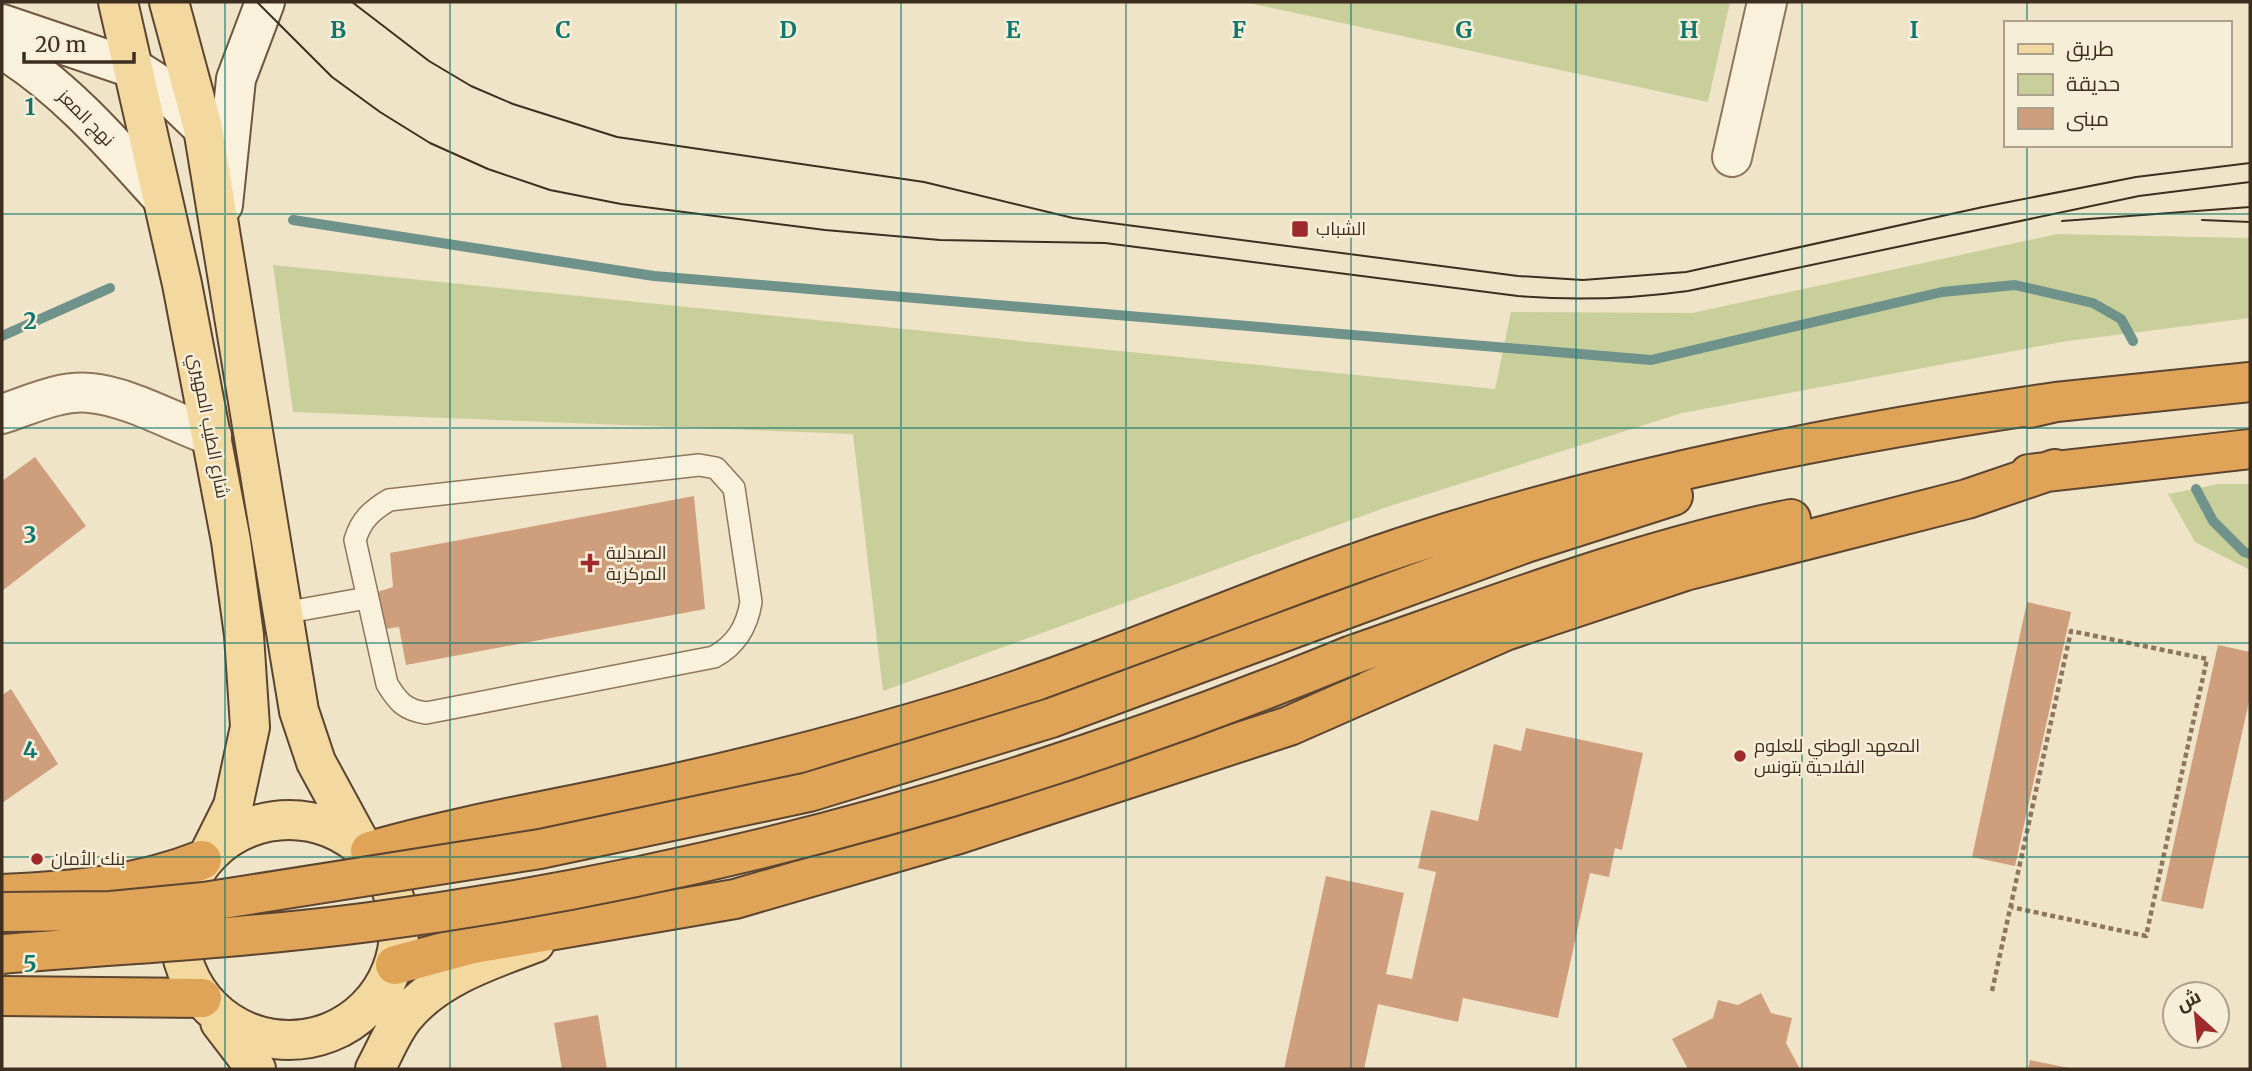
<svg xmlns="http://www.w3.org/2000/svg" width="2252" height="1071" font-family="Merriweather,Cairo,serif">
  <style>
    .green { fill: #c9cf9b }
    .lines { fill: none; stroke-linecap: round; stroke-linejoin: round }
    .stream { stroke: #6f938a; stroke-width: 10 }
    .building { fill: #cf9f7d }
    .lane-casing { stroke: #8d765c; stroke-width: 24 }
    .street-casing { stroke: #8d765c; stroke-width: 42 }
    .secondary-casing { stroke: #6f573f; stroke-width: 42 }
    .primary-casing { stroke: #5b4430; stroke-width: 42 }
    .highway-casing { stroke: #5b4430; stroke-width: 42 }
    .path { stroke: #8d765c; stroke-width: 4.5; stroke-dasharray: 5 3.5; stroke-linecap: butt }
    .lane { stroke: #faf1dc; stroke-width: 21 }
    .street { stroke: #faf1dc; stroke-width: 38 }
    .secondary { stroke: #faf1dc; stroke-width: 38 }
    .primary { stroke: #f3d9a0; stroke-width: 38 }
    .highway { stroke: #e0a458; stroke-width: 38 }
    .tram { stroke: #3d2e20; stroke-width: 2 }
    .highway-bridge-casing { stroke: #5b4430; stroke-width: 42; stroke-linecap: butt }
    .highway-bridge { stroke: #e0a458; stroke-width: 38 }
    .grid { fill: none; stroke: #0f766e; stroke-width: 2; stroke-opacity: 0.55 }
    .poi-dot { fill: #9e2a2b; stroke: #f7eed8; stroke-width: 2.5 }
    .labels { text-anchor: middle; stroke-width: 5; stroke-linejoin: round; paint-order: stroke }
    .street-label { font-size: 18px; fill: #3d2e20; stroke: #f7eed8 }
    .poi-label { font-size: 18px; fill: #3d2e20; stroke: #f7eed8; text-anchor: start }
    .grid-label { font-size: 23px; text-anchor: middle; font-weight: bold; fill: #0f766e; stroke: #f7eed8; stroke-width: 5; stroke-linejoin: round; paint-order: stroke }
  </style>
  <rect width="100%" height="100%" fill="#f0e4c8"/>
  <path class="green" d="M1244 2H1730L1708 102Z
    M2057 234 2250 238V318L2067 341 1682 413 1384 508 883 691 853 434 293 412 273 265 1495 389 1511 312 1692 313Z
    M2219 484H2250V570L2195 542 2168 494Z"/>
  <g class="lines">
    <path class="stream" d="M293 220 654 276 1651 360 1942 292 2015 285 2093 303 2121 319 2133 341
      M2 336 110 288
      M2196 489 2213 521 2244 552 2250 554"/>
  </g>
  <path class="building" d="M35 457 86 526 2 591V481Z
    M694 496 705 609 406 665 399 627 385 629 377 592 393 587 390 553Z
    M2027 602 2071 612 2015 866 1972 857Z
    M2218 645 2250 652V697L2203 909 2161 901Z
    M11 689 58 764 2 803V695Z
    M1526 728 1643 753 1622 850 1615 848 1609 877 1590 873 1558 1018 1463 998 1458 1022 1378 1004 1364 1069H1284L1326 876 1404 893 1386 974 1412 979 1436 872 1418 868 1431 810 1478 821 1494 744 1521 751Z
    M1761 993 1771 1013 1792 1018 1786 1043 1800 1069H1688L1672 1039 1713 1018 1718 1000 1738 1005Z
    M598 1015 607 1069H562L554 1023Z
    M2030 1060 2069 1068V1069H2028Z"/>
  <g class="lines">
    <g class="lane-casing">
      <path id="lane" d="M699 465 716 468 734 488 751 602C747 627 736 645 714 657L426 713C405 710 398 702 387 684L355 540C361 520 371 511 389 500Z
        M283 613 367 598"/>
    </g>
    <g class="street-casing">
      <path id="street" d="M1732 157 1767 2
        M2 414C30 405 60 390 90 393 128 396 175 423 212 436"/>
    </g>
    <g class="secondary-casing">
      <path id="secondary" d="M2 24 135 69 154 81 203 128
        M2 49C64 87 113 144 162 198
        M223 205 236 79 265 2"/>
    </g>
    <g class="primary-casing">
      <path id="primary" d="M118 2 182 284 231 541 244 635 250 727 233 806 211 850
        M169 2 203 128 299 711 316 762 359 841
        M179 930a110 110 0 1 1 220 0a110 110 0 1 1-220 0Z
        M220 1022 256 1069
        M375 1069C384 1053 392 1032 404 1017 435 978 489 960 535 943"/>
    </g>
    <g class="highway-casing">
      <path id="highway" d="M2030 408 2056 402 2250 382
        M2029 474 2250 449
        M1335 613 1526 543 1673 496
        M1352 655C1496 605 1641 549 1791 519
        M370 851C460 825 552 810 644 790 750 768 856 740 959 709 1119 660 1271 588 1430 538 1635 474 1844 433 2056 402
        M2 894C71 891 137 886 202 860
        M395 965 473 944 735 899 959 834 1289 726 1505 631 1685 571 1967 499 2055 469
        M2 996 202 998"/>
    </g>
    <path class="path" d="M1992 991 2071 631 2207 659 2146 936 2011 907"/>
    <use href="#lane" class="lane"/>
    <use href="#street" class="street"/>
    <use href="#secondary" class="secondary"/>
    <use href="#primary" class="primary"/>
    <use href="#highway" class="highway"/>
    <path class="tram" d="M257 2 332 77 380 112 430 143 488 169 550 190 621 204 825 230 940 240 1105 243 1518 296C1576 301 1630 299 1688 291L2139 196 2250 182
      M352 2 429 61 471 86 513 104 617 137 924 182 1073 218 1518 276 1583 280 1686 272 1983 207 2136 177 2250 163
      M2202 220 2250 222
      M2062 221 2250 207"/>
    <g class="highway-bridge-casing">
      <path id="highway-bridge" d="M2 912 111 911 204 902 540 849 809 792 1051 718 1335 613
        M2 954C125 944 248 938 370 922 708 878 1037 784 1352 655"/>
    </g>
    <use href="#highway-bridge" class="highway-bridge"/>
  </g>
  <path class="grid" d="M225 2V1069M450 2V1069M676 2V1069M901 2V1069M1126 2V1069M1351 2V1069M1576 2V1069M1802 2V1069M2027 2V23M2027 145V1069M2 214H2250M2 428H2250M2 643H2250M2 857H2250"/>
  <g class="poi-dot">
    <rect x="1291" y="220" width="18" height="18" rx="3.5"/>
    <path d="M586.5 552.5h7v7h7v7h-7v7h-7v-7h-7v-7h7z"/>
    <circle cx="1740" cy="756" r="7"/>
    <circle cx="37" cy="859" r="7"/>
  </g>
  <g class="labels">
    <g class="street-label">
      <text transform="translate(86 118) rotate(45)" y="6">نهج المعز</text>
      <text transform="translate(209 426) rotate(79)" y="6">شارع الطيب المهيري</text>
    </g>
    <g class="poi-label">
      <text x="1316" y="235">الشباب</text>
      <text x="606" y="559">الصيدلية<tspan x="606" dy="21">المركزية</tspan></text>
      <text x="1754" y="752">المعهد الوطني للعلوم<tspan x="1754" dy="21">الفلاحية بتونس</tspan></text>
      <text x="51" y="865">بنك الأمان</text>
    </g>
  </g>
  <g class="grid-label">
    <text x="338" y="38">B</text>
    <text x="563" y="38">C</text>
    <text x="788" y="38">D</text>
    <text x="1013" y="38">E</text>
    <text x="1239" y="38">F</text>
    <text x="1464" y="38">G</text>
    <text x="1689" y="38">H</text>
    <text x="1914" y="38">I</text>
    <text x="30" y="115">1</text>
    <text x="30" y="329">2</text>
    <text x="30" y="543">3</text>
    <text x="30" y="758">4</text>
    <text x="30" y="972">5</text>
  </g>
  <rect width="2252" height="1071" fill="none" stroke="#3d2e20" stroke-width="7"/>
  <rect x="2004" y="21" width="228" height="126" fill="#f7eed8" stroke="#ada18e" stroke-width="2"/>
  <rect x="2018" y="44" width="35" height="10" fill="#f3d9a0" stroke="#ada18e" stroke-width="2"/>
  <text x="2066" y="56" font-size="21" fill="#3d2e20">طريق</text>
  <rect x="2018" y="74" width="35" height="21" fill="#c9cf9b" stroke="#ada18e" stroke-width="2"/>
  <text x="2066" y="91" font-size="21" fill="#3d2e20">حديقة</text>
  <rect x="2018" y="108" width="35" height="21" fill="#cf9f7d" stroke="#ada18e" stroke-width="2"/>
  <text x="2066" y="126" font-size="21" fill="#3d2e20">مبنى</text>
  <g transform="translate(2196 1015) rotate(333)"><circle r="33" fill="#f7eed8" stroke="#ada18e" stroke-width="2"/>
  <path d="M0-5L12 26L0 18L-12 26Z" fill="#9e2a2b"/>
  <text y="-10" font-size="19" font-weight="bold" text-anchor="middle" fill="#3d2e20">ش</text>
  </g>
  <path d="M24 52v10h110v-10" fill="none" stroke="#3d2e20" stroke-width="3.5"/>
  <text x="35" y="52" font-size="21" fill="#3d2e20" stroke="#f7eed8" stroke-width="5" paint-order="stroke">20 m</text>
</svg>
